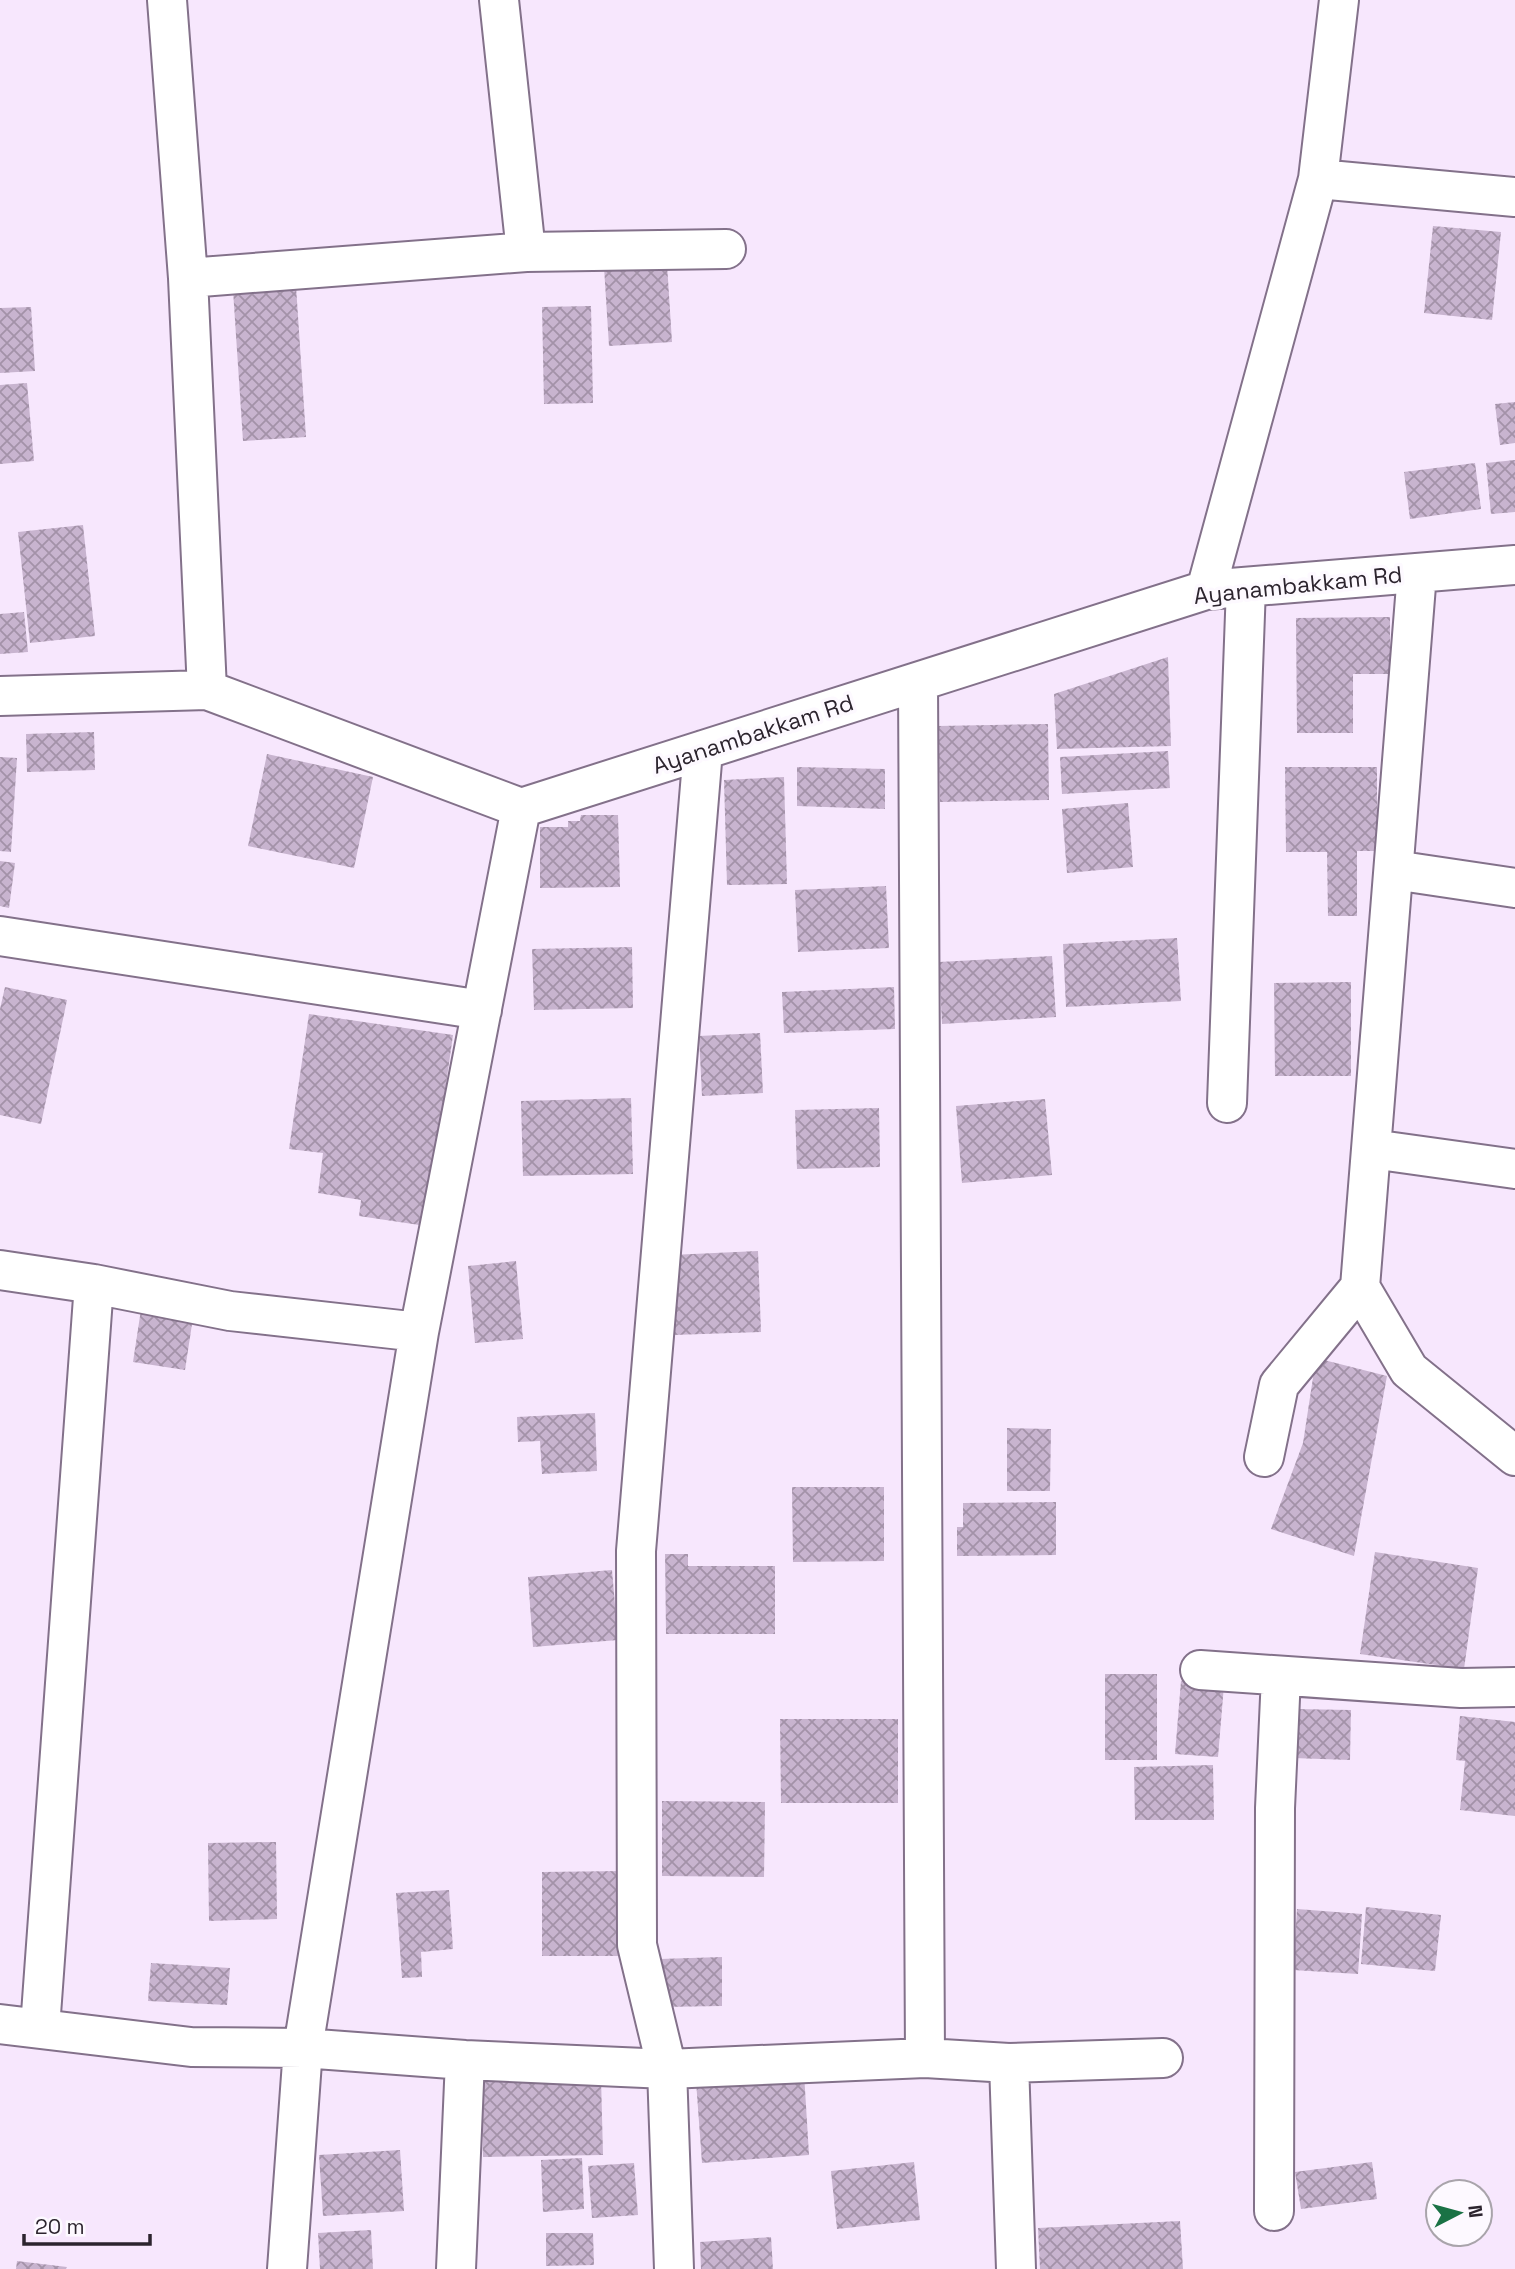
<svg xmlns="http://www.w3.org/2000/svg" width="1515" height="2269" font-family="'Space Grotesk',sans-serif">
  <style>
    .building { fill: url(#building-cross-hatch) }
    .lines { fill: none; stroke-linecap: round; stroke-linejoin: round }
    .minor-casing { stroke: #83718a; stroke-width: 42 }
    .minor { stroke: #fff; stroke-width: 38 }
    .labels { text-anchor: middle; stroke-width: 7; stroke-linejoin: round; paint-order: stroke }
    .street-label { font-size: 23px; fill: #2c242e; stroke: #fdf9ff }
  </style>
  <defs>
    <pattern id="building-cross-hatch" width="8" height="8" patternUnits="userSpaceOnUse" patternTransform="scale(1.75)"><rect width="8" height="8" fill="#c8b4cf"/><path d="M0 0l8 8M0 8l8-8" fill="none" stroke="#a392a8"/></pattern>
  </defs>
  <rect width="100%" height="100%" fill="#f7e7fd"/>
  <path class="building" d="M1433 226 1501 232 1492 320 1424 313Z
    M667 264 672 342 609 346 604 267Z
    M296 286 306 437 243 441 233 290Z
    M591 306 593 403 544 404 542 307Z
    M31 307 35 371 0 373V308Z
    M27 383 34 461 0 464V385Z
    M1515 402V443L1500 445 1495 404Z
    M1515 460V512L1491 514 1486 463Z
    M1475 463 1481 509 1410 519 1404 472Z
    M83 525 95 636 30 643 18 532Z
    M24 612 28 652 0 654V614Z
    M1390 617V674H1353V733H1297L1296 618Z
    M1168 657 1171 746 1057 749 1054 694Z
    M1048 724 1049 800 940 802 938 726Z
    M94 732 95 770 27 772 26 734Z
    M1168 751 1170 788 1062 794 1060 757Z
    M267 754 373 777 354 868 248 846Z
    M0 757 17 758 11 852 0 851Z
    M797 767 885 769V809L797 806Z
    M1285 767H1377V851H1357V916H1328L1327 852H1286Z
    M784 777 787 884 727 885 724 780Z
    M1128 803 1133 867 1067 873 1062 809Z
    M581 815H618L620 887 540 888V827H568V821H580Z
    M0 861 15 863 9 908 0 906Z
    M886 886 889 948 798 952 795 890Z
    M1177 938 1181 1001 1066 1007 1063 944Z
    M632 947 633 1008 534 1010 532 949Z
    M1052 956 1056 1017 942 1024 939 962Z
    M1351 982V1076H1275L1274 983Z
    M5 987 67 1000 41 1124 0 1115V1009Z
    M894 987 895 1029 784 1033 782 992Z
    M309 1014 453 1035 426 1226 359 1216 361 1200 318 1193 323 1153 289 1149Z
    M760 1033 763 1093 702 1096 699 1036Z
    M631 1098 633 1174 523 1176 521 1101Z
    M1045 1099 1052 1175 962 1183 956 1106Z
    M879 1108 880 1167 797 1169 795 1110Z
    M758 1251 761 1332 674 1335 671 1255Z
    M516 1261 523 1339 475 1343 468 1266Z
    M142 1303 194 1311 185 1370 133 1362Z
    M1316 1358 1387 1376 1354 1556 1271 1529 1303 1443Z
    M595 1413 597 1471 542 1474 540 1441 518 1442 517 1417Z
    M1007 1428 1051 1429 1050 1491H1007Z
    M792 1487H884V1561L793 1562Z
    M1056 1502V1555L957 1556V1527H963V1503Z
    M1375 1552 1478 1568 1464 1669 1360 1654Z
    M665 1554H688V1566H775V1634H666Z
    M612 1570 618 1640 533 1647 528 1577Z
    M1105 1674H1157V1760H1105Z
    M1181 1681 1224 1685 1218 1757 1175 1754Z
    M1293 1709 1351 1710 1350 1760 1293 1758Z
    M1460 1716 1515 1722V1816L1460 1810 1465 1761 1456 1760Z
    M780 1719H898V1803H781Z
    M1213 1765 1214 1820H1135L1134 1767Z
    M662 1801 765 1802 764 1877 662 1876Z
    M276 1842 277 1919 209 1921 208 1843Z
    M622 1871V1956H542V1872Z
    M449 1890 453 1949 421 1952 422 1977 402 1978 396 1893Z
    M1366 1907 1441 1915 1435 1971 1361 1964Z
    M1297 1909 1362 1914 1358 1974 1293 1970Z
    M722 1957V2006L662 2007 660 1959Z
    M151 1963 230 1968 227 2005 148 2001Z
    M804 2073 809 2155 702 2163 696 2081Z
    M601 2077 603 2155 483 2157 481 2080Z
    M400 2150 404 2211 323 2216 319 2155Z
    M582 2158 584 2209 543 2212 541 2160Z
    M914 2162 920 2220 837 2229 831 2171Z
    M1372 2162 1377 2199 1301 2209 1295 2172Z
    M634 2163 638 2215 592 2218 588 2166Z
    M1180 2221 1183 2269H1040L1038 2228Z
    M371 2230 373 2269H320L318 2233Z
    M546 2233H593L594 2265 546 2266Z
    M771 2237 773 2269H701L700 2242Z
    M17 2261 67 2267 66 2269H16Z"/>
  <g class="lines">
    <g class="minor-casing">
      <path id="minor" d="M167 0 188 278 207 690
        M1318 179 1515 197
        M526 252 726 249
        M188 278 526 252 499 0
        M1417 573 1360 1287 1409 1370 1515 1456
        M1206 590 1318 179 1339 0
        M0 696 207 690 521 808 1206 590 1515 565
        M1394 870 1515 888
        M0 936 482 1010
        M1227 1103 1246 587
        M1372 1149 1515 1169
        M0 1270 94 1284 230 1311 419 1332
        M1264 1457 1279 1385 1360 1287
        M1200 1670 1461 1688 1515 1687
        M0 2024 191 2047 303 2048 419 1332 521 808
        M40 2028 94 1284
        M925 2058 1009 2063 1163 2058
        M1009 2063 1016 2269
        M1274 2211 1275 1808 1281 1676
        M287 2269 303 2048 465 2060 667 2069 925 2058 918 682
        M456 2269 465 2060
        M674 2269 667 2069 637 1945 636 1551 703 750"/>
    </g>
    <use href="#minor" class="minor"/>
  </g>
  <g class="labels">
    <g class="street-label">
      <text transform="translate(1298 585) rotate(-6)" y="8">Ayanambakkam Rd</text>
      <text transform="translate(753 734) rotate(-18)" y="8">Ayanambakkam Rd</text>
    </g>
  </g>
  <g transform="translate(1459 2213) rotate(84)"><circle r="33" fill="#fdf9ff" stroke="#a9a4ab" stroke-width="2"/>
  <path d="M0-5L12 26L0 18L-12 26Z" fill="#1a7245"/>
  <text y="-10" font-size="19" font-weight="bold" text-anchor="middle" fill="#2c242e">N</text>
  </g>
  <path d="M24 2234v10h126v-10" fill="none" stroke="#2c242e" stroke-width="3.5"/>
  <text x="35" y="2234" font-size="21" fill="#2c242e" stroke="#fdf9ff" stroke-width="5" paint-order="stroke">20 m</text>
</svg>
